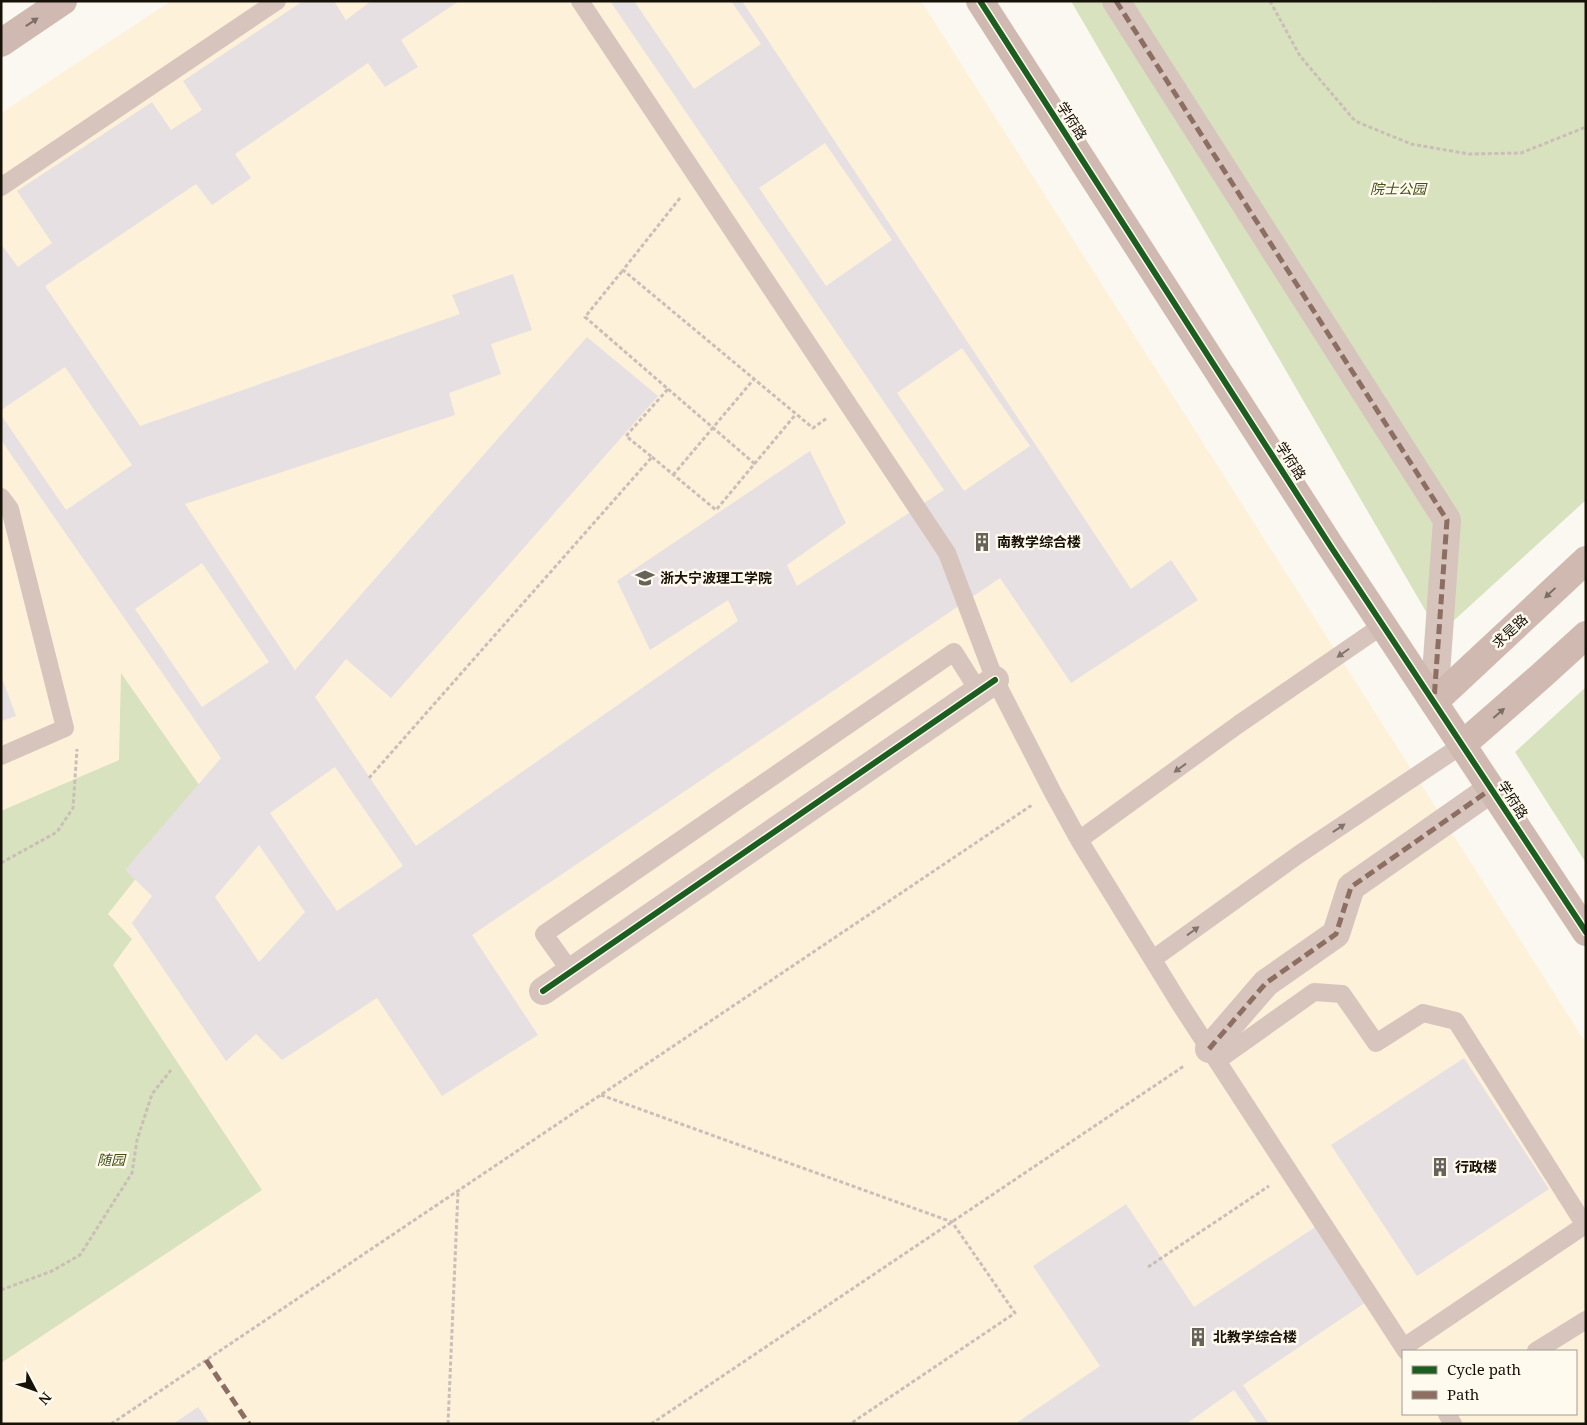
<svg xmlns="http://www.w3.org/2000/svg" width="1587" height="1425" font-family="'Noto Serif','Noto Sans SC',serif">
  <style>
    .built { fill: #fdf1da; fill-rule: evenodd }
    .green { fill: #d8e2be }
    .building { fill: #e6e0e3; fill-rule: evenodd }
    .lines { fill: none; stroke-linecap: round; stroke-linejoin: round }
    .path { stroke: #cbbeb8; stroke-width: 3; stroke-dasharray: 4 2.5; stroke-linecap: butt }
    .lane { stroke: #d7c4bd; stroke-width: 18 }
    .street { stroke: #d7c4bd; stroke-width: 28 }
    .secondary { stroke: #d0b9b1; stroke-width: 28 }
    .quiet { stroke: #8d6e63; stroke-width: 5; stroke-dasharray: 10 5; stroke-linecap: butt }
    .cycleway-casing { stroke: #fff9ee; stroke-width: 9 }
    .cycleway { stroke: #1b5e20; stroke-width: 6 }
    .oneway { fill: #7d6e65 }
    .oneway2 { fill: #81746c }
    .labels { text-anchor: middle; stroke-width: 5; stroke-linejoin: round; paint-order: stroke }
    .street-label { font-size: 14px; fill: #171208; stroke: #fff9ee }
    .park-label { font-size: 14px; font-style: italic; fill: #425214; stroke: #fff9ee }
    .poi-label { font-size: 14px; font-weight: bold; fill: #171208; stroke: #fff9ee; text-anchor: start }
  </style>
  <rect width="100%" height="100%" fill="#fbf8f2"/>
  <path class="built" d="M171 1H921L1586 1043V1424H1V113ZM1403 1351H1576V1414H1403Z"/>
  <path class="green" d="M1071 1H1586V500L1439 634Z
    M121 673 204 792 108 914 132 939 113 965 262 1190 1 1363V811L119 760Z
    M1586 687V863L1515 752Z"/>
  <path class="building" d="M303 1H334L346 20 371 1H459L401 40 418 67 385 87 368 63 235 154 251 178 212 205 196 184 45 286 140 426 460 314 452 295 513 274 532 330 491 344 501 374 449 393 455 415 185 504 295 670 587 337 658 396 391 698 346 659 315 697 416 846 738 621 728 600 650 650 617 581 810 451 846 523 787 565 797 586 944 490 610 1H634L694 89 761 44 731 1H742L1131 589 1171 560 1198 600 1071 683 1000 578 472 935 538 1035 442 1096 377 998 282 1060 256 1034 226 1061 132 923 152 896 125 870 221 758 1 440V415L66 510 132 465 65 367 1 410V244L18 267 52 243 17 191 152 102 171 130 202 110 183 81ZM825 143 892 240 826 286 759 188ZM962 348 1030 446 964 491 897 393ZM202 563 269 662 202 707 135 609ZM335 767 403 866 337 911 270 813ZM259 845 305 912 259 962 215 897Z
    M1 675 16 716 1 721Z
    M1464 1058 1549 1189 1417 1276 1331 1145Z
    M1126 1204 1194 1307 1329 1218 1378 1294 1243 1385 1269 1424H1258L1234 1390 1186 1424H1015L1100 1366 1033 1266Z
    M198 1407 210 1424H173Z"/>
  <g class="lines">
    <path class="path" d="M1270 1 1300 56 1355 121 1411 144 1469 154 1521 153 1586 127
      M1432 1H1441
      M680 198 623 270 813 428 827 418
      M668 389 755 464
      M652 457 716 510 796 414
      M673 475 754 379
      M369 778 652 457 626 436 668 389 585 317 623 270
      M1 863 57 832 73 808 77 749
      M601 1095 952 1222 1015 1313 850 1424
      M1148 1267 1269 1186
      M1 1290 52 1271 80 1255 132 1173 137 1140 152 1094 171 1070
      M111 1424 1032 805
      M448 1424 458 1191
      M651 1424 1184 1066"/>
    <path class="lane" d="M580 1 947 553 995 680 1052 791 1079 840 1180 1004 1406 1351
      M1 187 277 1
      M1 497 10 509 65 728 1 756
      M954 652 976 687 569 969 544 934Z
      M1079 840 1239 724 1383 625
      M1153 959 1298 855 1462 745
      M1217 1061 1314 992 1342 994 1376 1043 1423 1013 1456 1021 1586 1227
      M1404 1347 1585 1225
      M1536 1351 1586 1320
      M1447 1414 1453 1424"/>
    <path class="street" d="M1116 1 1447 520 1434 702
      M543 991 995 680
      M1209 1049 1266 983 1336 934 1351 887 1491 789"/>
    <path class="secondary" d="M980 1 1331 547 1586 932
      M1 43 63 1
      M1434 702 1586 560
      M1462 745 1541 676 1586 635"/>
    <path class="quiet" d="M1116 1 1447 520 1434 700
      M1209 1049 1266 983 1336 934 1351 887 1491 789
      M206 1360 249 1424"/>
    <g class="cycleway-casing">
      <path id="cycleway" d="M980 1 1331 547 1586 932
        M543 991 995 680"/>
    </g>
    <use href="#cycleway" class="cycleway"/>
  </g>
  <defs><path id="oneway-solid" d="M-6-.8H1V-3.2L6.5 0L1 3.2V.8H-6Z" transform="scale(1.25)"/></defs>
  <g class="oneway">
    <use href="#oneway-solid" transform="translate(32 22) rotate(-34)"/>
    <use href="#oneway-solid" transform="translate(1550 593) rotate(137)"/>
    <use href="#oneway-solid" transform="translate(1499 713) rotate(-41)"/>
  </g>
  <g class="oneway2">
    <use href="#oneway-solid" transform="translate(1343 653) rotate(145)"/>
    <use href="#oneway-solid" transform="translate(1180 768) rotate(144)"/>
    <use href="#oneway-solid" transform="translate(1339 828) rotate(-34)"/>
    <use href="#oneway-solid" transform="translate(1193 931) rotate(-36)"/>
  </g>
  <defs>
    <g id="building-bare" transform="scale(1.5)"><path d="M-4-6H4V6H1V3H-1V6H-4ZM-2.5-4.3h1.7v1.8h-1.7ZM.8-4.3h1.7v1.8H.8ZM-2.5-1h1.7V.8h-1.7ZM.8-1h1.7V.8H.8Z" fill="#67625a" stroke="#fff9ee" stroke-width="2.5" paint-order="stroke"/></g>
    <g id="university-bare" transform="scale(1.5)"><path d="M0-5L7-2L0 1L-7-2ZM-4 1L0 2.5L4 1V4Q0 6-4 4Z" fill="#67625a" stroke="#fff9ee" stroke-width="2.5" paint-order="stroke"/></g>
  </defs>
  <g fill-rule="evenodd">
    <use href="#building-bare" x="982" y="542"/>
    <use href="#university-bare" x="645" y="578"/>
    <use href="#building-bare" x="1440" y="1167"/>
    <use href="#building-bare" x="1198" y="1337"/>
  </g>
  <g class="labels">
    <g class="street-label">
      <text transform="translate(1072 121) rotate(57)" y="5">学府路</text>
      <text transform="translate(1291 461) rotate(57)" y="5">学府路</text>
      <text transform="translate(1510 631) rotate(-43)" y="5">求是路</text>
      <text transform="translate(1513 800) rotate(57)" y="5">学府路</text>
    </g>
    <g class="park-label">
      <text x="1398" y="194">院士公园</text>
      <text x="111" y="1165">随园</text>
    </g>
    <g class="poi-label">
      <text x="997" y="547">南教学综合楼</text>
      <text x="660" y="583">浙大宁波理工学院</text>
      <text x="1455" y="1172">行政楼</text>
      <text x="1213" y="1342">北教学综合楼</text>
    </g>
  </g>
  <rect width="1587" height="1425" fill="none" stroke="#171208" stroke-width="5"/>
  <rect x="1402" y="1350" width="175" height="65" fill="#fff9ee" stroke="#a29d92"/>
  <rect x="1412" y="1366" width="25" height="8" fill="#1b5e20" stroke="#a29d92"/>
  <text x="1447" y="1375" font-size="15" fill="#171208">Cycle path</text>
  <rect x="1412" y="1391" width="25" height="8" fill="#8d6e63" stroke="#a29d92"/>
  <text x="1447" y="1400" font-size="15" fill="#171208">Path</text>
  <g transform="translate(35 1390) rotate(131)" stroke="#fff9ee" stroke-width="4" paint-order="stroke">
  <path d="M0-4L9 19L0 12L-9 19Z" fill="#171208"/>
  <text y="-8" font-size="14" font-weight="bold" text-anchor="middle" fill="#171208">N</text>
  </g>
</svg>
